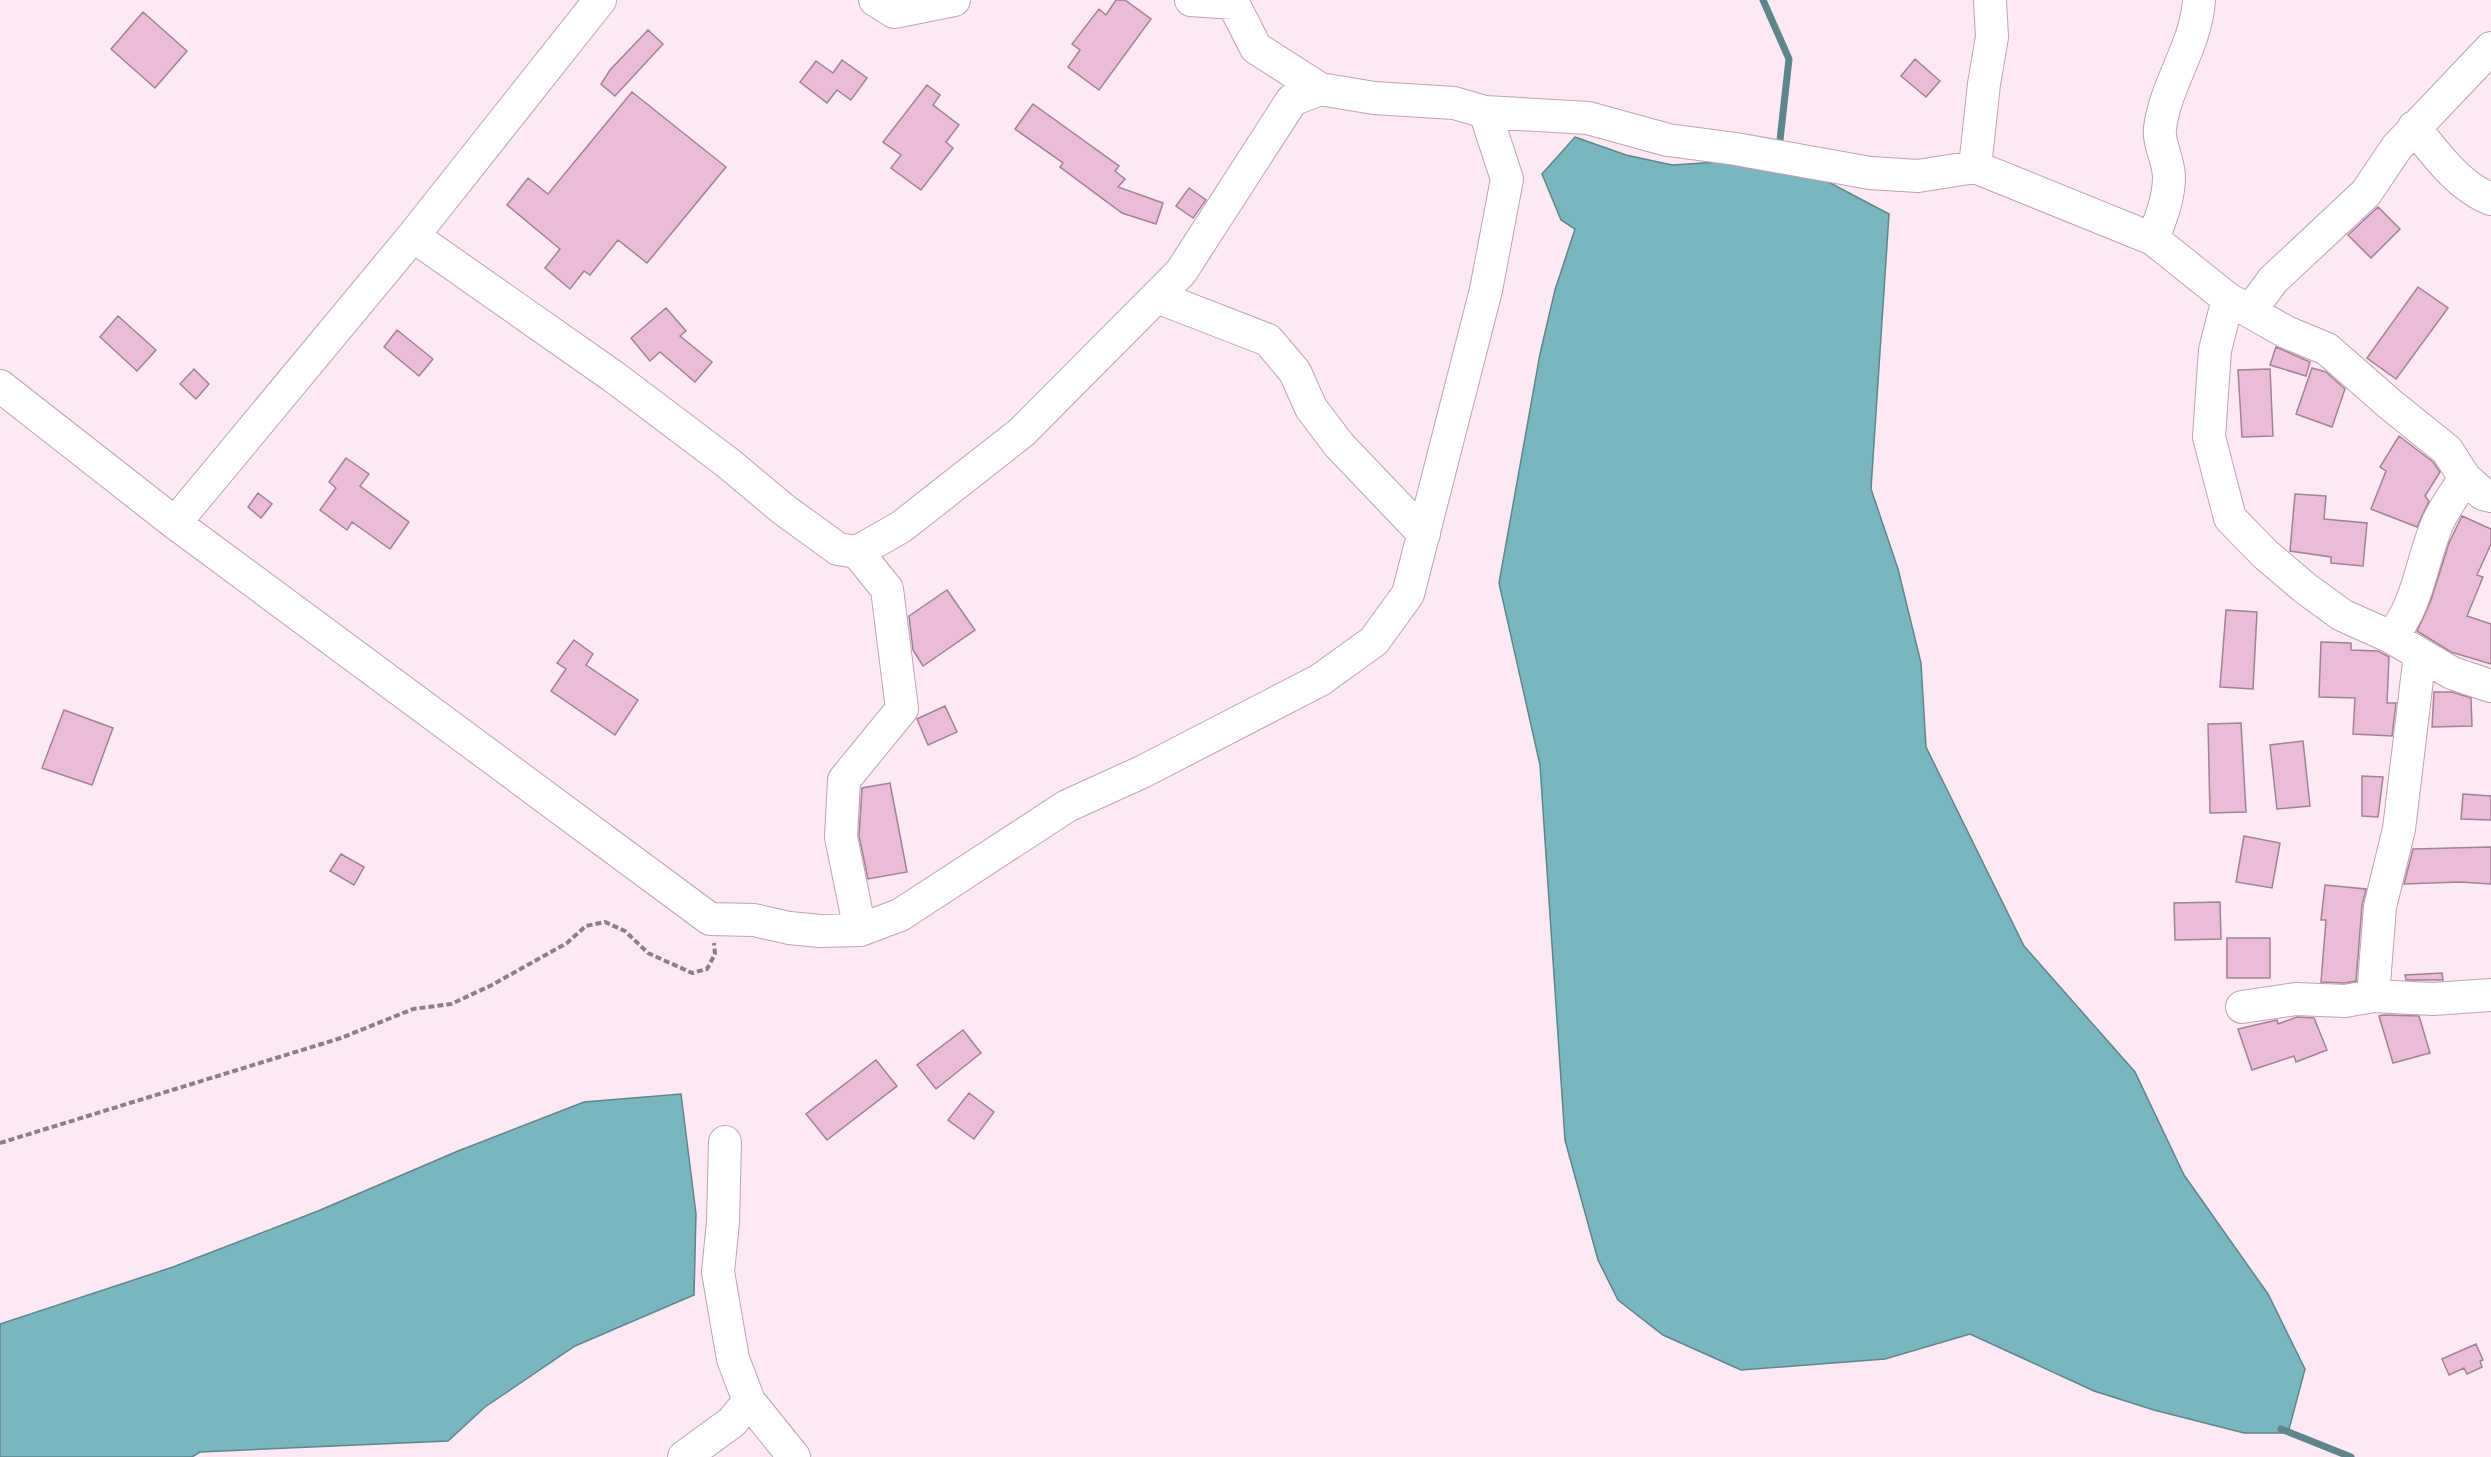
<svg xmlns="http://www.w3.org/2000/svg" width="2491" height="1457" font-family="'IBM Plex Serif',serif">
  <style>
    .water { fill: #79b6be; stroke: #5f868d; stroke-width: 1.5 }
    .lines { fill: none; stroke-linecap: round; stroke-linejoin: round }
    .stream { stroke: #5f868d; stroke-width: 7 }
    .building { fill: #ebbcd7; stroke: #a18394; stroke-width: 1.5 }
    .minor-casing { stroke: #c1a2b4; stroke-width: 34 }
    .path { stroke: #8e7f87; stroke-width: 4; stroke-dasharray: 6 3; stroke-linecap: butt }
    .minor { stroke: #fff; stroke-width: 32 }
  </style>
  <rect width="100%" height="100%" fill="#fde9f4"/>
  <path class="water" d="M1575 137 1626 155 1672 165 1735 161 1817 176 1889 214 1871 489 1898 569 1921 663 1926 747 2024 946 2135 1072 2184 1175 2268 1294 2305 1369 2288 1433H2244L2154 1410 2094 1391 1970 1334 1885 1359 1741 1370 1663 1335 1618 1300 1598 1260 1565 1140 1540 765 1499 583 1540 354 1555 290 1575 229 1561 220 1542 174Z
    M681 1094 696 1214 694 1295 575 1346 485 1407 448 1441 200 1452 192 1457H0V1324L173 1267 318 1211 458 1151 584 1102Z"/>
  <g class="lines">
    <path class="stream" d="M1763 0 1789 59 1779 149
      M2281 1429 2351 1457"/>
  </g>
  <path class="building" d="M1116 0H1125L1151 19 1099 90 1068 67 1080 50 1072 44 1099 9 1106 15Z
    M143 12 187 51 155 88 111 49Z
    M648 30 663 44 615 96 601 84 610 70Z
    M1915 59 1940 81 1926 97 1901 76Z
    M842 60 867 78 851 100 837 90 827 103 800 82 816 61 833 73Z
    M927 85 940 95 933 105 959 125 946 142 953 148 921 190 891 168 901 155 883 142Z
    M632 92 726 167 647 263 618 240 590 275 584 271 570 289 545 268 560 249 507 205 528 178 548 194Z
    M1033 104 1119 166 1115 171 1125 179 1118 187 1163 203 1156 224 1122 213 1060 167 1063 163 1015 129Z
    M1189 188 1206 200 1193 218 1176 206Z
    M2378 207 2400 229 2371 258 2348 235Z
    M2418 287 2448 308 2396 379 2367 358Z
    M666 308 686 331 680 336 712 362 695 382 660 352 650 361 631 338Z
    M118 316 156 350 137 371 100 337Z
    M397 330 433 359 419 376 384 347Z
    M2276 347 2310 362 2306 376 2270 365Z
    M2312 368 2326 372 2345 389 2332 427 2296 414Z
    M194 369 209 384 196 399 180 384Z
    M2270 369 2273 436 2242 437 2238 370Z
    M2399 436 2433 462 2440 472 2425 496 2429 501 2417 527 2371 509 2386 471 2380 467Z
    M346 458 369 474 360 486 409 522 390 549 352 522 347 530 320 510 336 488 329 482Z
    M258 493 272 504 261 518 248 507Z
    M2295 494 2326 496 2324 519 2367 523 2363 566 2331 563V557L2290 551Z
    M2462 516 2491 529V544L2477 575 2483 577 2467 616 2491 624V664L2451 652 2417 631 2430 603 2449 543Z
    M947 590 975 630 923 666 913 650 909 616Z
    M2226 610 2257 612 2253 689 2220 687Z
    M574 640 593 654 586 665 638 700 615 735 551 691 566 669 557 663Z
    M2321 642 2351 643V650L2378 651 2389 657 2387 703H2396L2392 736 2353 734 2355 698 2319 697Z
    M2434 692H2452L2471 698 2472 726 2432 727Z
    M945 706 957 732 928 745 917 719Z
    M64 710 113 728 92 785 42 768Z
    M2241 723 2246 812 2210 813 2208 724Z
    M2303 741 2310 806 2277 809 2270 745Z
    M2362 776 2383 777 2378 817 2362 816Z
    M890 783 907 872 868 879 859 836 862 788Z
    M2463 794 2491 796V820L2461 819Z
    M2244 836 2280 843 2272 888 2236 882Z
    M2491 847V884L2460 882 2404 884 2413 849Z
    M341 854 364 867 354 885 330 871Z
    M2325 885 2366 889 2362 906 2356 981 2344 983 2321 982 2326 920H2321Z
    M2220 902 2221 939 2175 940 2174 903Z
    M2227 938H2270V978H2227Z
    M2442 973 2443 980H2406L2405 975Z
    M2383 1015 2419 1016 2430 1053 2393 1063 2379 1016Z
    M2297 1017 2314 1018 2327 1050 2296 1062 2294 1056 2252 1070 2238 1029 2277 1020 2278 1024Z
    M963 1030 981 1053 936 1089 917 1065Z
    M876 1060 897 1086 827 1140 806 1114Z
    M969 1093 994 1112 974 1139 948 1120Z
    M2476 1344 2483 1360 2480 1361 2482 1367 2467 1374 2464 1368 2449 1375 2442 1359Z"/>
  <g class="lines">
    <g class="minor-casing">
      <path id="minor" d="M875 0 894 12 954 0
        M1191 0 1233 3 1256 48 1320 89
        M2414 127C2435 153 2459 187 2491 199
        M1975 167 1984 84 1992 37 1990 0
        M413 236 614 377 728 463 783 509 838 549 857 552 901 527 1022 432 1181 272 1292 100 1320 89 1374 98 1454 103 1485 112 1588 118 1668 140 1736 149 1870 173 1918 176 1975 167 2153 239 2228 299 2286 332 2327 349 2391 405 2447 450 2465 478 2483 494 2491 496
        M2153 239C2160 220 2169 199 2169 177 2169 161 2158 143 2160 128 2166 83 2196 46 2199 0
        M1157 297 1268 340 1295 372 1311 408 1339 445 1424 534
        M2228 299 2215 350 2209 437 2230 518 2265 554 2305 588 2342 615 2391 637 2452 673 2491 686
        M2250 311 2273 280 2366 193 2397 147 2491 48
        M0 386 175 523 710 919 754 920 789 928 820 931 860 930 900 915 1067 806 1142 772 1320 680 1374 641 1408 594 1486 290 1507 179 1485 112
        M175 523 413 236 600 0
        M857 552 887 589 902 709 844 780 841 837 860 930
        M2391 637C2419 604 2421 561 2438 522 2445 507 2456 492 2465 478
        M2373 996 2380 907 2399 829 2420 654
        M2242 1007 2296 999 2345 1001 2373 996 2433 999 2491 995
        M725 1142 723 1222 718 1272 733 1359 749 1401 794 1457
        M684 1457 732 1422 749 1401"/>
    </g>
    <path class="path" d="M0 1143 341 1038 413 1009 451 1004 490 986 567 943 586 926 605 922 625 931 648 953 692 973 707 969 715 954 714 943"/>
    <use href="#minor" class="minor"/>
  </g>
</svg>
